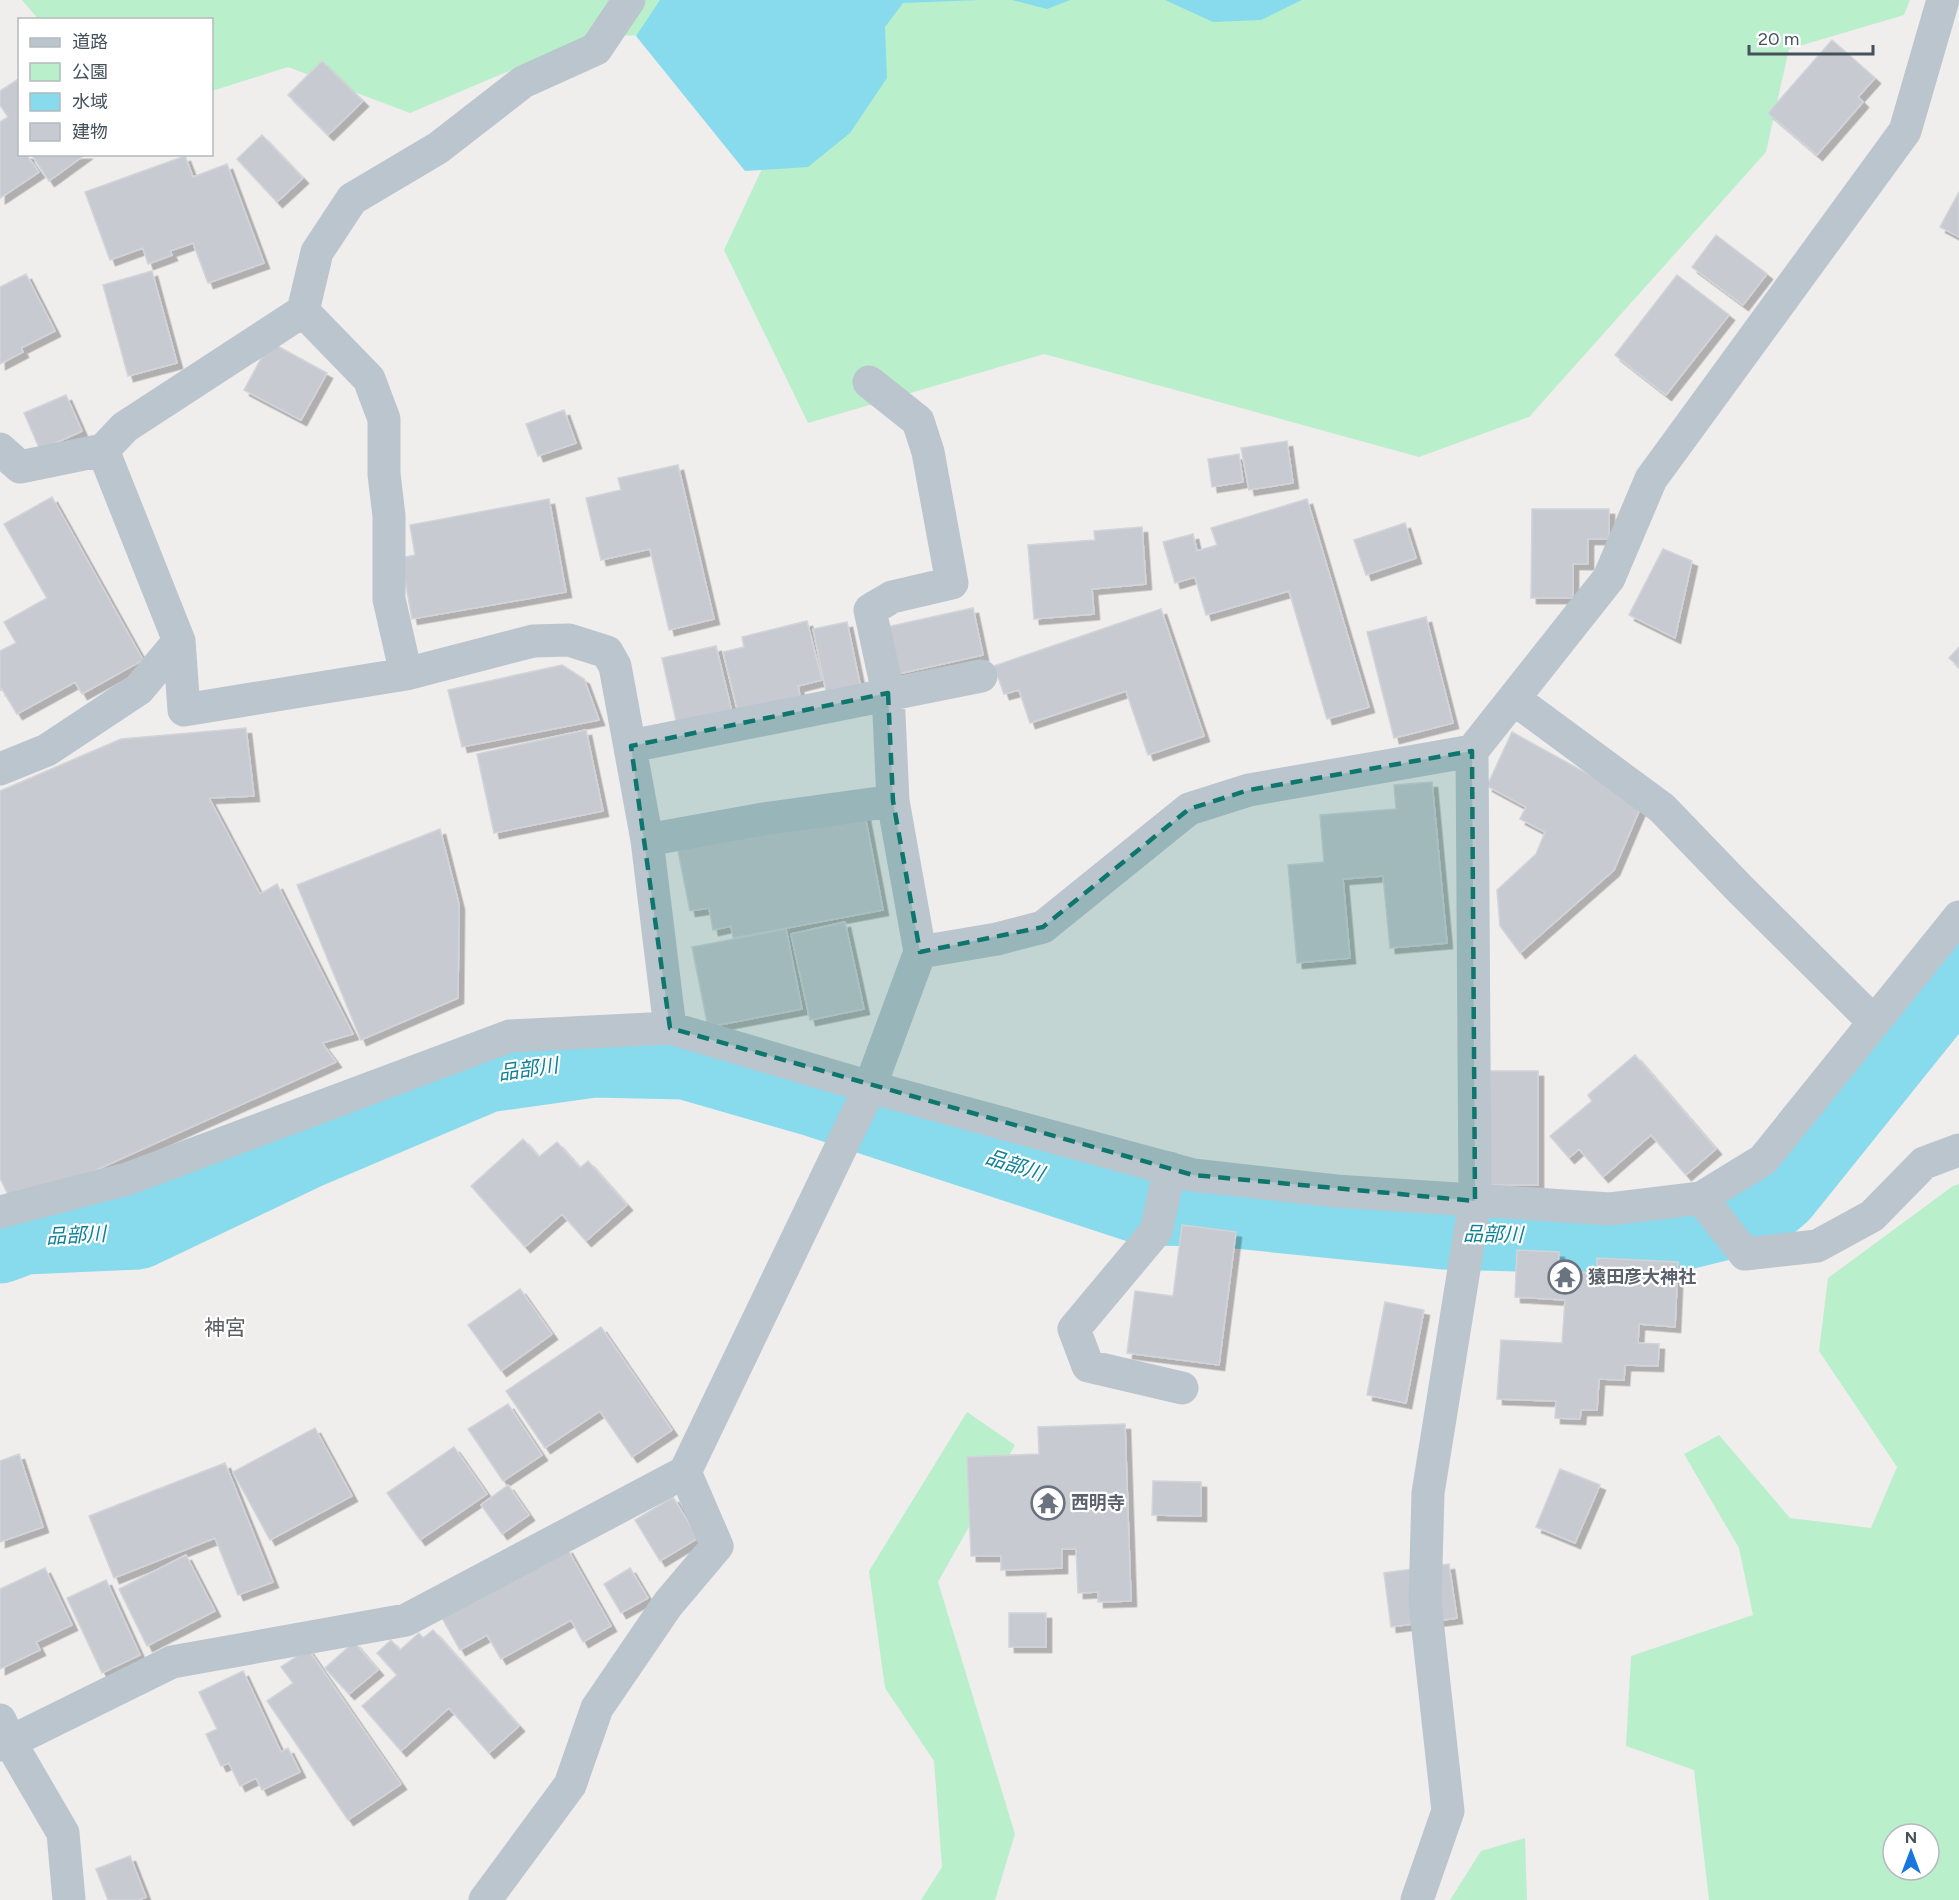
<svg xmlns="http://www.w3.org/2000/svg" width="1959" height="1900" font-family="Figtree,'Noto Sans JP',sans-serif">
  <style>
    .green { fill: #baefcc; fill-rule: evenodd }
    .water { fill: #87dbec }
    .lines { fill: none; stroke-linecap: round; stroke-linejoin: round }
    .river { stroke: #87dbec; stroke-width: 75 }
    .building { fill: #c7cad0; stroke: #d1d4d9; stroke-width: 1.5; filter: url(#shadow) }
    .minor { stroke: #bbc5cd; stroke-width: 33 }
    .marked { fill: #0f766e; fill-opacity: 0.2; stroke: #0f766e; stroke-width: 4.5; stroke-dasharray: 12 8; stroke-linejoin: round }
    .labels { text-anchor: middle; stroke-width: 4.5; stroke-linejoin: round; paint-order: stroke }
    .worship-label { font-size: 18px; font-weight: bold; fill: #5b616d; stroke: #fff; text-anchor: start }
    .water-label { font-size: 20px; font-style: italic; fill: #0c8198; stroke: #fff }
    .quarter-label { font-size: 21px; fill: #5a5e62; stroke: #fff }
  </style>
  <defs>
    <filter id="shadow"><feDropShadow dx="5.5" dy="5.5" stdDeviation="0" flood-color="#0004"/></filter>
  </defs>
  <rect width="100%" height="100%" fill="#f0eded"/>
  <path class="green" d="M22 0H1910L1904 15 1789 49 1766 152 1529 417 1419 457 1044 354 808 423 724 250 776 139 683 36 594 35 410 113 288 67 212 91V20L38 19Z
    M1959 1184V1900H1709L1694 1770 1626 1746 1631 1656 1753 1615 1739 1548 1684 1454 1719 1435 1790 1518 1871 1528 1897 1467 1819 1351 1828 1278 1953 1186ZM1893 1834H1929V1870H1893Z
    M967 1412 1015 1445 938 1582 1015 1834 995 1900H921L942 1867 934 1761 885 1688 869 1571Z
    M1525 1838 1527 1900H1450L1481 1851Z"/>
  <path class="water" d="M660 0H980L903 3 885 27 887 78 850 133 808 167 745 171 636 36Z
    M1012 0H1070L1047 9Z
    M1165 0H1302L1261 20 1213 22Z"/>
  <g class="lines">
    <path class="river" d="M0 1246 25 1237 138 1232 308 1151 487 1075 593 1060 685 1062 817 1100 1146 1208 1216 1209 1443 1232 1661 1238 1759 1214 1782 1194 1959 974"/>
  </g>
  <path class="building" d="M1832 40 1875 78 1858 97 1863 102 1817 155 1768 113Z
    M322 61 363 101 328 135 288 95Z
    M20 78V154H31L28 157 39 172 0 198V122L8 117 0 105V91Z
    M262 135 303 178 277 202 237 159Z
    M31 154H86L49 181Z
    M185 156 193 177 227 164 264 263 208 283 193 243 170 251 172 255 148 264 143 248 110 260 85 192Z
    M1959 192V237L1940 227Z
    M1716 235 1767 274 1743 305 1692 267Z
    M152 271 177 363 128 376 103 285Z
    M26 274 55 331 21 348 23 352 0 364V287Z
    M1677 275 1729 315 1666 395 1615 355Z
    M270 342 327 373 301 420 244 390Z
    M66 395 82 431 40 450 24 413Z
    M564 410 576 443 538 456 526 424Z
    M1287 441 1293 483 1249 490 1241 448Z
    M1239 454 1243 482 1212 487 1208 459Z
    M678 465 714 619 669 630 650 549 601 560 586 498 621 490 618 478Z
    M52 497 143 660 82 694 75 682 17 714 2 689 0 690V651L16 643 4 622 47 598 4 524Z
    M549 499 566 592 412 619 401 558 415 555 410 525Z
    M1307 499 1369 707 1327 719 1289 591 1206 615 1195 577 1175 583 1163 542 1193 534 1197 551 1217 545 1211 528Z
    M1532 509H1609V539H1588V564H1573V598H1531Z
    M1405 523 1416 558 1366 575 1354 540Z
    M1142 527 1146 584 1092 589 1094 614 1034 619 1028 545 1095 540 1094 531Z
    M1663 549 1692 561 1675 638 1629 615Z
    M973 608 983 655 893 675 882 628Z
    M1161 609 1204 736 1148 755 1126 691 1030 723 1019 690 1004 694 994 666Z
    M1426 617 1453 723 1394 738 1367 632Z
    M807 621 822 680 798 686 800 696 738 712 723 652 744 647 742 637Z
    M847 622 860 684 826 691 813 629Z
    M716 646 732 712 677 725 662 658Z
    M1959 647V667L1949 658Z
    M562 665 584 679 599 720 462 747 448 690Z
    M246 728 254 796 209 798 260 894 277 884 353 1034 322 1043 336 1062 14 1207 0 1178V791L121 739Z
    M586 730 603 811 494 833 477 754Z
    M1512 732 1642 804 1614 870 1520 953 1500 926 1497 890 1536 854 1545 832 1520 819 1526 807 1487 786Z
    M1432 782 1447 943 1390 948 1383 876 1343 879 1350 958 1297 963 1288 865 1324 862 1320 815 1396 809 1394 785Z
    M864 810 883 910 733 938 731 926 713 930 709 908 690 911 677 846Z
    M440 829 459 904 458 998 361 1040 297 885Z
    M845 922 864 1009 810 1020 791 934Z
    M786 929 802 1009 708 1027 692 947Z
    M1635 1055 1716 1149 1686 1175 1651 1135 1603 1177 1579 1149 1569 1158 1550 1136 1592 1101 1588 1095Z
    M1490 1071H1538V1185H1489Z
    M523 1139 539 1157 557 1142 580 1168 588 1161 627 1205 586 1241 562 1214 525 1247 471 1186Z
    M1182 1225 1236 1232 1219 1365 1127 1353 1135 1291 1173 1296Z
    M1517 1250 1559 1252 1558 1271 1597 1273V1258L1678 1262 1675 1327 1639 1324 1638 1343 1659 1344 1658 1366 1625 1365 1624 1380 1599 1379 1597 1410H1581L1580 1419 1555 1418 1556 1401 1497 1399 1501 1340 1562 1343 1565 1300 1515 1297Z
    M520 1289 552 1334 501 1371 468 1325Z
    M1385 1302 1424 1310 1406 1403 1367 1395Z
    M601 1327 672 1430 632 1457 600 1411 545 1448 506 1391Z
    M508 1404 542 1455 503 1481 468 1429Z
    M1125 1424 1131 1601 1098 1602V1592L1078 1593 1076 1549H1062V1568L1001 1570V1556H971L967 1457 1039 1454 1038 1427Z
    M315 1428 352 1496 270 1540 233 1472Z
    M454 1447 487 1494 420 1540 387 1493Z
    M19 1454 43 1527 0 1542V1461Z
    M225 1463 273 1582 238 1595 215 1538 114 1578 89 1516Z
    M1560 1469 1600 1485 1575 1543 1536 1527Z
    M1153 1481 1201 1482V1516L1152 1515Z
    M508 1485 529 1515 502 1534 481 1505Z
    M673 1497 698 1538 660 1561 635 1520Z
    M567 1548 611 1626 583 1642 571 1620 501 1659 487 1635 460 1650 442 1618Z
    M186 1555 215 1611 147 1646 119 1589Z
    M1449 1564 1457 1618 1391 1627 1384 1573Z
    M45 1568 72 1625 36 1642 40 1650 0 1669V1589Z
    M630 1568 648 1598 621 1613 604 1584Z
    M106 1580 140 1655 102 1673 67 1598Z
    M1009 1613H1046V1647H1009Z
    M433 1630 519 1726 489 1753 449 1708 401 1751 362 1706 397 1675 377 1653 391 1640 400 1650 419 1633 423 1638Z
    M354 1642 378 1670 349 1694 325 1668Z
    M308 1649 401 1784 348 1820 267 1701 293 1683 281 1667Z
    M243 1671 281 1752 288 1748 300 1772 262 1790 256 1778 240 1786 229 1763 221 1766 206 1734 217 1729 199 1692Z
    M130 1856 146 1897 138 1900H108L96 1869Z"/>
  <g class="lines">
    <path class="minor" d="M303 311 369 379 384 419V474L389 516V599L406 674 533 641 569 640 607 652 615 666 647 840 670 1028
      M0 449 20 467 103 450 125 427 303 311 317 252 352 199 438 148 523 82 596 49 629 0
      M179 641 184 710 406 674
      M1514 699 1662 808 1740 889 1874 1022
      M631 746 981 676
      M0 769 47 750 139 689 179 641 103 450
      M647 840 763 819 893 801
      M920 952 997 939 1043 927 1189 809 1249 790 1472 751
      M1170 1168 1156 1231 1074 1329 1088 1366 1182 1388
      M1701 1198 1745 1254 1817 1246 1872 1216 1924 1163 1959 1150
      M0 1212 127 1179 510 1036 670 1028 870 1087 1193 1175 1336 1191 1610 1209 1701 1198 1763 1160 1959 917
      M0 1720 10 1742 63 1833 69 1900
      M0 1745 10 1742 172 1662 406 1620 685 1472 870 1087 920 952 893 801 888 693 870 610 892 597 952 583 928 452 918 421 869 382
      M485 1900 570 1785 597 1708 668 1604 717 1546 685 1472
      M1417 1900 1448 1811 1425 1602 1428 1493 1475 1201 1472 751 1609 578 1651 479 1905 131 1943 0"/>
  </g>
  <path class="marked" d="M888 693 893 801 920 952 1043 927 1189 809 1249 790 1472 751 1475 1201 1193 1175 670 1028 631 746Z"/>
  <defs>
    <g id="temple-ring" transform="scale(1.725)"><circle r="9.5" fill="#fff" stroke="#6b7280" stroke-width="1.5"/><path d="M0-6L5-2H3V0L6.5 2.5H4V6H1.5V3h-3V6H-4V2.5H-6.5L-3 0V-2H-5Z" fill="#6b7280"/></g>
  </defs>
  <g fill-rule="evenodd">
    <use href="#temple-ring" x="1565" y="1277"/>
    <use href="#temple-ring" x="1048" y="1503"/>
  </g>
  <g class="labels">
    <g class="worship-label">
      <text x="1588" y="1283">猿田彦大神社</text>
      <text x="1071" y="1509">西明寺</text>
    </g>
    <g class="water-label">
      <text transform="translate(528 1069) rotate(-8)" y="7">品部川</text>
      <text transform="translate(1015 1165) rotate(18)" y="7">品部川</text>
      <text transform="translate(1493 1234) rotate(1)" y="7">品部川</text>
      <text transform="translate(76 1235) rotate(-3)" y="7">品部川</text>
    </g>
    <g class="quarter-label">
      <text x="225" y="1335">神宮</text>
    </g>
  </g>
  <rect x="18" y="18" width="195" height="138" fill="#ffffff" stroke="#b5b9bd" stroke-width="1.5"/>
  <rect x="30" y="38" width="30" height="9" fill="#bbc5cd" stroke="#b5b9bd" stroke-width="1.5"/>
  <text x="72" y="48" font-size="18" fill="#45515b">道路</text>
  <rect x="30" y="63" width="30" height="18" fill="#baefcc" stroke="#b5b9bd" stroke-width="1.5"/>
  <text x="72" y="78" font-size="18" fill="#45515b">公園</text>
  <rect x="30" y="93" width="30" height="18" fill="#87dbec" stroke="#b5b9bd" stroke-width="1.5"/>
  <text x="72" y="108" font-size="18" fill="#45515b">水域</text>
  <rect x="30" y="123" width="30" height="18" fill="#c7cad0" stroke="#b5b9bd" stroke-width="1.5"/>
  <text x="72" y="138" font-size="18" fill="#45515b">建物</text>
  <g transform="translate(1911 1852)"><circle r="28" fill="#ffffff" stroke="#b5b9bd" stroke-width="1.5"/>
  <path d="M0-4.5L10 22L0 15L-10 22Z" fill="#1877df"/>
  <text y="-9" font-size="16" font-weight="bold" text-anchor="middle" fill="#45515b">N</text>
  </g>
  <path d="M1749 45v9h124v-9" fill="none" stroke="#45515b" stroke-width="3"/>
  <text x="1758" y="45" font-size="18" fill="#45515b" stroke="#ffffff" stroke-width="4.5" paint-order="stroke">20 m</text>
</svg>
